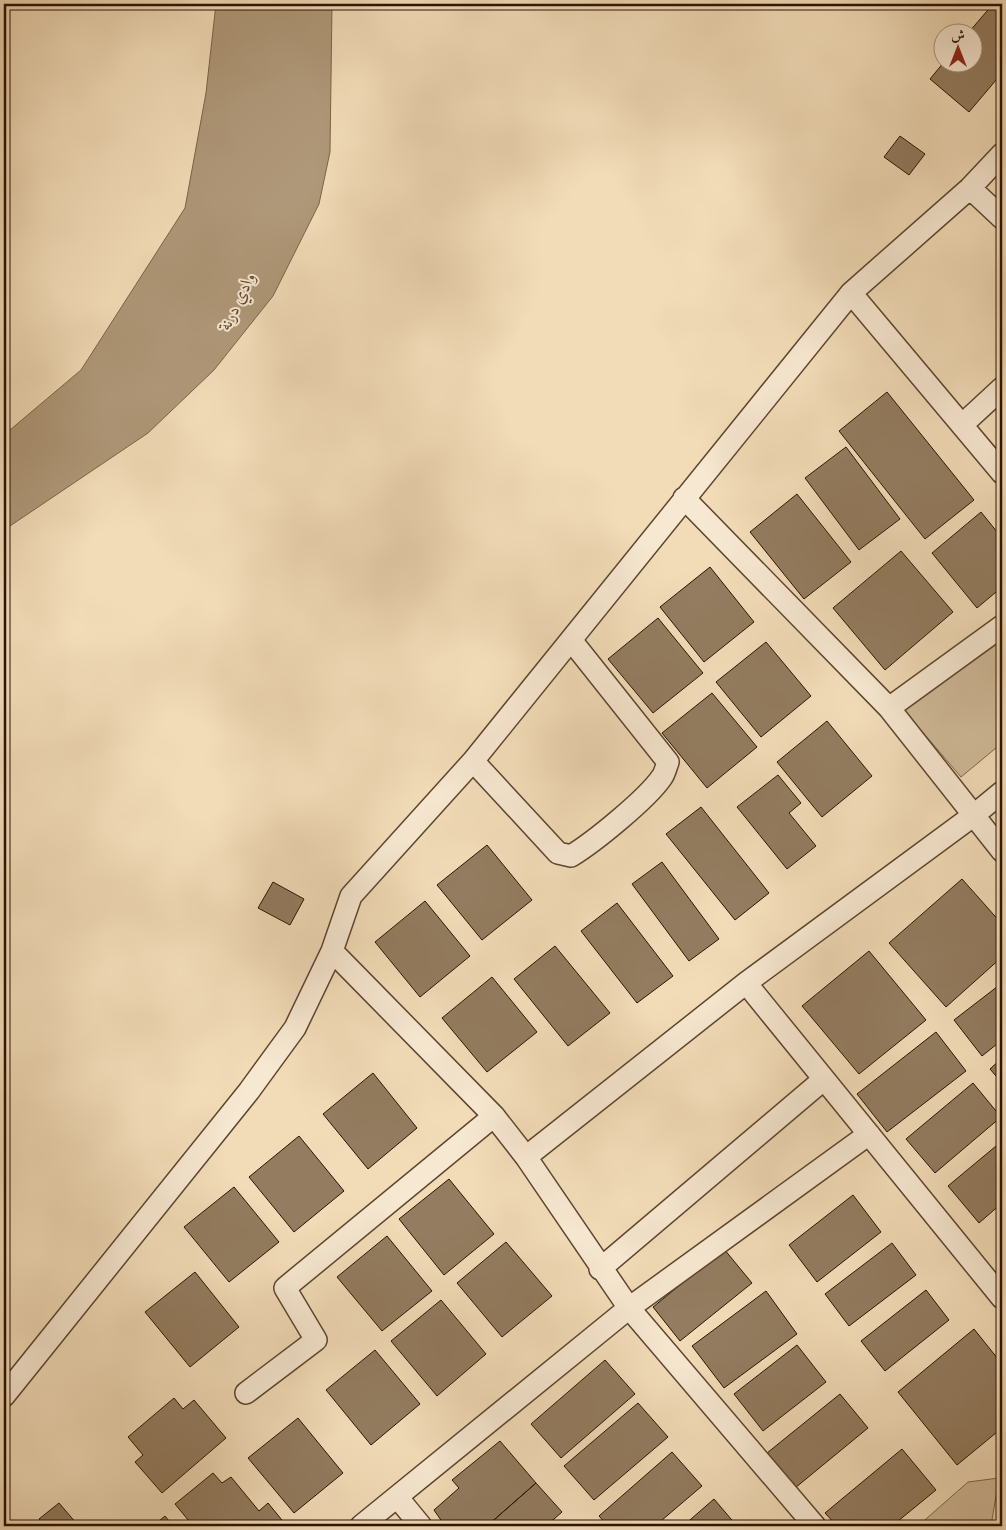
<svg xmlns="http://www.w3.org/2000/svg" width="1006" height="1530" font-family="'Libre Bodoni',Amiri,serif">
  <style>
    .green { fill: #d0ba99; stroke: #7e664c }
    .water { fill: #af9879; stroke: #7b6349 }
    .building { fill: #937c60; stroke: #2c1300 }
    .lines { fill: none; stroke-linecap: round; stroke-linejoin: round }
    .minor-casing { stroke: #5e452e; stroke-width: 24 }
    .minor { stroke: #f7e8d1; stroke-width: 21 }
    .labels { text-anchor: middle; stroke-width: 4; stroke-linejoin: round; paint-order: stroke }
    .water-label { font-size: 18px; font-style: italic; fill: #604830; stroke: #f7e8d1 }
  </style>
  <rect width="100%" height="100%" fill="#f2dcb8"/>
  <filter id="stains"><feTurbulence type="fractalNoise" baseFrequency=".004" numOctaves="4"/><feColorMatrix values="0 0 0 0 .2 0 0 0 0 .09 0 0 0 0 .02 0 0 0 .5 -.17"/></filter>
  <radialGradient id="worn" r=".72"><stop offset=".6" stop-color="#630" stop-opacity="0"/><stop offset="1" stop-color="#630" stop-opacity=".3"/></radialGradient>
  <path class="green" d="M1002 636V743L961 777 902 708Z
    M999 1478 991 1526H918L968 1482Z"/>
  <path class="water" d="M216 4H332L330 152 319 204 273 296 214 370 148 433 4 530V435L81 370 185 208 206 93Z"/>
  <path class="building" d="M993 4H1002V73L969 112 930 79 944 62H974V32H969Z
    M900 136 925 154 909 175 884 157Z
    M887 392 974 500 925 539 839 431Z
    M846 447 900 519 859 550 805 478Z
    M797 494 851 562 804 599 750 532Z
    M981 512 1002 538V587L977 608 932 553Z
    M901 551 953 612 885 670 833 608Z
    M710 567 754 622 704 662 660 607Z
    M658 618 703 673 653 713 608 659Z
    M766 642 811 696 761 737 716 682Z
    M712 693 757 747 707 788 662 733Z
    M827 721 872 776 822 817 777 762Z
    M778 775 801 803 789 813 816 846 787 869 737 807Z
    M701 807 769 893 735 920 666 834Z
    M487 845 532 900 482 940 437 885Z
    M662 862 719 939 689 961 632 884Z
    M962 879 1002 924V957L946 1007 889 943Z
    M273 882 304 899 290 925 258 908Z
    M425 901 470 956 420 997 375 942Z
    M617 903 673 976 637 1003 581 931Z
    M555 946 610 1013 568 1046 514 979Z
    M869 951 926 1020 859 1074 802 1006Z
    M492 977 537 1032 487 1072 442 1018Z
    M1002 983V1040L982 1056 954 1020Z
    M936 1032 966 1071 887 1132 857 1094Z
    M1002 1058V1083L990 1069Z
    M373 1073 417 1128 368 1169 323 1114Z
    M973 1083 1001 1117 935 1173 906 1139Z
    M299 1136 344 1191 294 1232 249 1177Z
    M1002 1141V1203L979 1223 948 1186Z
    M449 1179 494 1234 444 1275 399 1219Z
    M234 1187 279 1242 229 1282 184 1227Z
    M853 1195 881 1232 817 1282 789 1245Z
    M387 1236 432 1291 382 1331 337 1277Z
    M506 1242 552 1296 502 1337 457 1283Z
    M892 1243 916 1275 849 1326 825 1294Z
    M724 1249 752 1283 680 1341 653 1307Z
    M195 1272 239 1327 190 1367 145 1312Z
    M926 1290 949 1320 885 1371 861 1341Z
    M766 1291 797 1334 724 1388 692 1346Z
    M441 1300 486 1354 437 1396 391 1341Z
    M974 1329 1002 1364V1428L957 1465 898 1392Z
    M797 1345 826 1382 763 1431 734 1394Z
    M375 1350 420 1404 371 1445 326 1390Z
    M605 1360 635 1394 561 1458 531 1424Z
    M840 1394 868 1428 795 1488 767 1453Z
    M174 1398 183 1409 194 1400 226 1438 162 1493 135 1462 143 1455 128 1437Z
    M638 1403 668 1437 594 1500 564 1466Z
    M298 1418 343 1473 294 1513 248 1458Z
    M500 1441 536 1483 487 1526H445L434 1510 459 1488 452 1480Z
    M902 1449 936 1490 892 1526H837L825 1513Z
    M672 1452 702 1486 655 1526H608L599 1516Z
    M213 1473 222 1483 231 1477 259 1511 268 1503 286 1525 193 1526 175 1504Z
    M536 1483 562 1512 546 1526H487Z
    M714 1499 737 1526H683Z
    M59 1503 77 1524 74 1526H45L39 1519Z
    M165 1516 173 1526H153Z"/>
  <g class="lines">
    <g class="minor-casing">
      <path id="minor" d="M970 188 1002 218
        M851 293 1002 473
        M963 424 1002 388
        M684 498 889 708 1002 851
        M889 708 1002 626
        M473 761 558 853 571 856C594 842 647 799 662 777 665 773 666 767 668 762L571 640
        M332 951 494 1116 526 1157 629 1308 815 1526
        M746 983 1002 1298
        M526 1157 746 983 974 815 1002 792
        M600 1269 823 1080
        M246 1393 316 1340 285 1288 494 1116
        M4 1396 249 1091 295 1028 332 951 351 896 473 761 851 293 970 188 1002 154
        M398 1498 421 1526
        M361 1526 629 1308 869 1134"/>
    </g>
    <use href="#minor" class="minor"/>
  </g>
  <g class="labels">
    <g class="water-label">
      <text transform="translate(237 301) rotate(-64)" y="6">وادي درنة</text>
    </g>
  </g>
  <rect width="1006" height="1530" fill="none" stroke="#f2dcb8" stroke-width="20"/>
  <rect x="5" y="5" width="996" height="1520" fill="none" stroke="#2c1300" stroke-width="2.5"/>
  <rect x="10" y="10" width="986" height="1510" fill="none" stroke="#2c1300"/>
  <g transform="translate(958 48)"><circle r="24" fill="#f7e8d1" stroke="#a6937d"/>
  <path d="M0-4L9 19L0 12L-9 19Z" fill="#8f2418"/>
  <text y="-8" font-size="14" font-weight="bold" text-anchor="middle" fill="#2c1300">ش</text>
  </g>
  <rect width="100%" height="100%" filter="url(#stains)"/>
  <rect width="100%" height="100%" fill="url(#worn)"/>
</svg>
